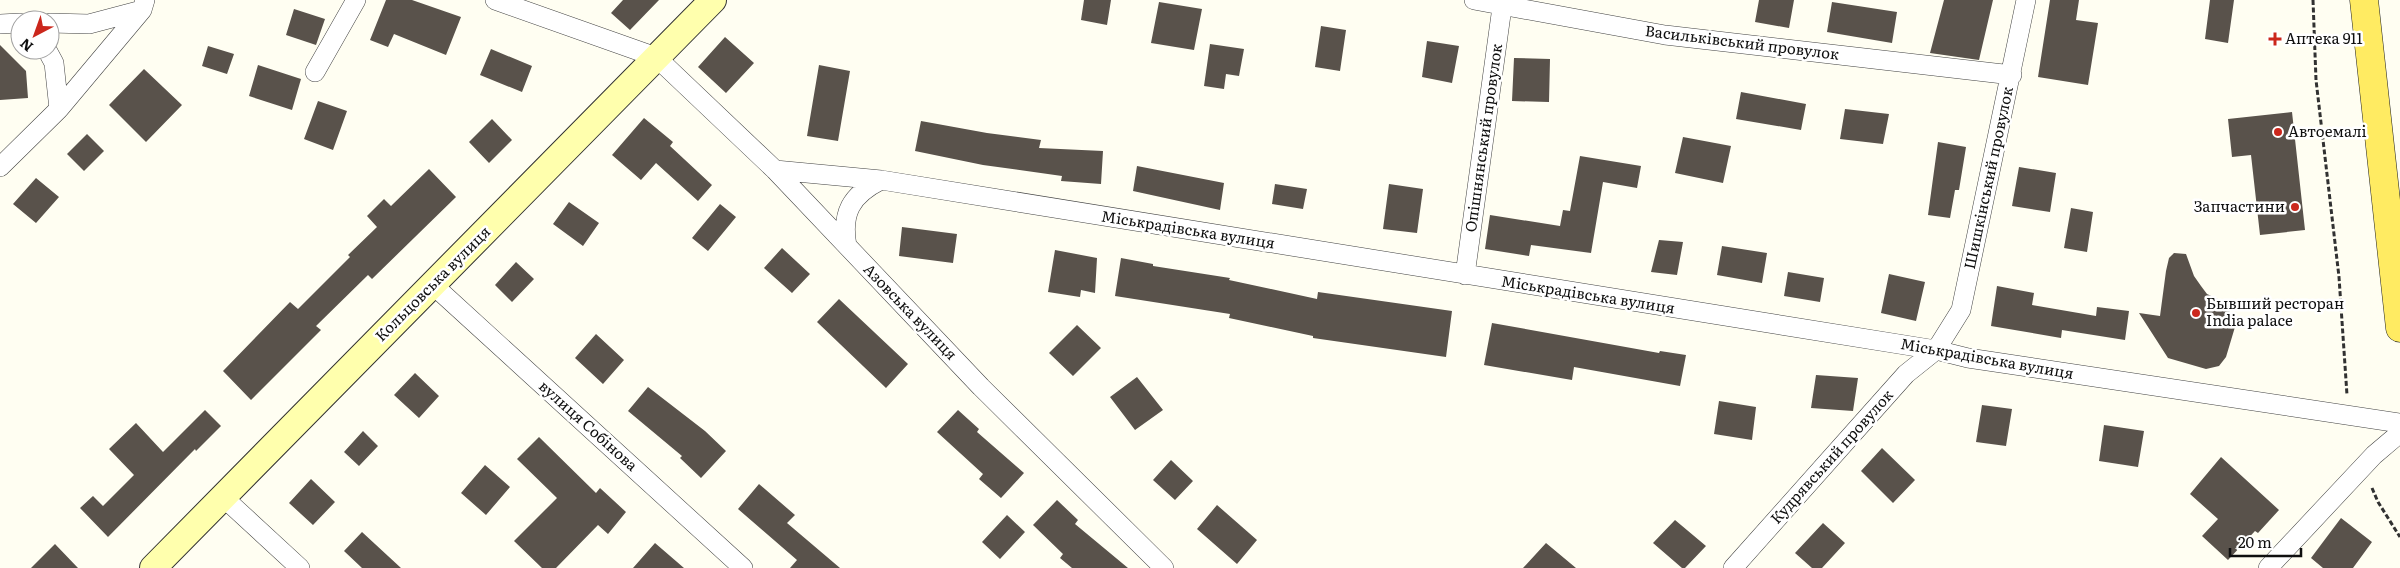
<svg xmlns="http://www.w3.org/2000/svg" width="2400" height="568" font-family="Literata,serif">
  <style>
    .building { fill: #59524b }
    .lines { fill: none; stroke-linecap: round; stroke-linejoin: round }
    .street-casing { stroke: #424242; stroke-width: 20 }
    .secondary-casing { stroke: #313131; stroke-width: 28 }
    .primary-casing { stroke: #202020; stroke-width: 29 }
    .path { stroke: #313131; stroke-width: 3; stroke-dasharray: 5 2.5; stroke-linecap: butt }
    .street { stroke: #fff; stroke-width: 19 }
    .secondary { stroke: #ffffad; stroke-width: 26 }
    .primary { stroke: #ffeb62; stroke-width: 28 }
    .poi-dot { fill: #cb271c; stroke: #fff; stroke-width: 2 }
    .labels { text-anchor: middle; stroke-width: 5; stroke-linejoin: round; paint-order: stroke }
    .poi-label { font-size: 15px; fill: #0f0f0f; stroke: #fff; text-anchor: start }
    .street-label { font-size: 15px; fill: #0f0f0f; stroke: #fff }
  </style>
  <rect width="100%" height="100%" fill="#fffef2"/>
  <path class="building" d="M386 0H412L461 17 446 55 394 34 388 47 370 40Z
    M623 0H659L630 30 611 13Z
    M1084 0H1111L1107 25 1081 20Z
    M1759 0H1794L1789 28 1755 22Z
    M1944 0H1993L1979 60 1930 53Z
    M2050 0H2079L2076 20 2098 23 2088 85 2038 77Z
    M2210 0H2234L2228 43 2205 39Z
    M1159 2 1202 9 1194 50 1151 43Z
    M1832 2 1897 12 1892 43 1827 32Z
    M294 9 325 19 316 45 286 35Z
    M1321 26 1346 30 1340 71 1315 67Z
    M725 37 754 63 726 93 698 67Z
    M1427 41 1459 46 1452 83 1422 77Z
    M1210 44 1244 49 1239 76 1226 74 1224 89 1204 86Z
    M0 45 26 71 28 98 0 100Z
    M208 46 234 54 227 74 202 66Z
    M491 49 532 66 522 92 480 75Z
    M1514 58 1550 59 1549 102 1512 101Z
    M258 65 301 79 292 110 249 96Z
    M819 65 850 71 838 141 807 136Z
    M144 69 182 105 146 142 109 105Z
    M1741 92 1806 104 1801 130 1736 119Z
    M318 101 347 111 333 150 304 139Z
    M1845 109 1889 114 1883 144 1840 139Z
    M2292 112 2305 230 2260 235 2251 155 2232 157 2228 119Z
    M644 118 673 142 670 146 712 185 698 201 656 163 641 180 612 155Z
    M492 119 512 140 489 163 469 142Z
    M921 121 987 133 1041 140 1039 148 1103 151 1101 184 1061 181 1062 176 983 165 915 151Z
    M87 134 104 151 84 171 67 154Z
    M1683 137 1731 146 1723 183 1675 173Z
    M1938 142 1966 147 1959 190H1955L1950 218 1928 215Z
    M1580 156 1641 166 1637 188 1603 182 1591 253 1531 245 1529 256 1485 249 1490 215 1560 226 1563 210 1570 211Z
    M1137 166 1224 183 1220 210 1133 191Z
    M2019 167 2056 173 2050 212 2012 206Z
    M429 169 456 197 372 279 368 275 316 326 321 330 251 400 223 371 290 302 298 309 350 257 348 255 377 227 367 216 384 199 391 206Z
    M36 178 59 197 36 223 13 204Z
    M1275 184 1307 189 1303 209 1272 204Z
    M1389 184 1423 189 1417 233 1383 229Z
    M569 202 599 223 583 246 553 224Z
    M720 204 736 217 708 251 692 238Z
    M2071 208 2093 212 2087 252 2064 248Z
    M902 227 957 234 953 263 899 256Z
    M1659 240 1683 242 1677 275 1651 272Z
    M1722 246 1767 253 1762 283 1717 275Z
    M782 248 810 274 792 293 764 268Z
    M1055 250 1097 258 1095 293 1081 290 1080 297 1048 292Z
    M2174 253 2186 254 2194 276 2201 286 2207 294 2224 302 2233 318 2235 327 2226 357 2219 366 2206 369 2168 358 2139 313 2160 316 2166 271 2169 258Z
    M1121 258 1153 264V266L1230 278 1229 280 1317 299 1318 292 1452 311 1446 357 1313 338V336L1229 318 1230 314 1115 296Z
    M516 262 534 279 512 302 495 285Z
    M1788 272 1824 278 1820 302 1784 296Z
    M1889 274 1925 282 1916 321 1881 313Z
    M1997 286 2034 293 2032 305 2096 316 2097 307 2129 311 2125 340 2062 330 2061 338 1991 326Z
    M839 299 908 364 886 388 817 322Z
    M1492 323 1659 353 1660 351 1686 355 1680 386 1574 367 1572 380 1484 365Z
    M1077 325 1101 348 1073 376 1049 353Z
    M596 334 624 360 603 384 575 358Z
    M415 373 439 396 419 418 394 395Z
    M1816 375 1858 378 1853 411 1811 408Z
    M1137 377 1163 410 1135 430 1110 397Z
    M648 387 705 431 726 451 701 478 680 458 682 456 628 411Z
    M1719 401 1756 407 1752 440 1714 434Z
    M1982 405 2012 409 2006 446 1976 442Z
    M205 410 221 426 196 451 195 449 108 537 80 508 93 496 103 506 134 475 109 449 136 423 163 452Z
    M958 410 979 429 977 432 1024 473 1001 498 979 479 983 474 937 432Z
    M2104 425 2144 431 2138 467 2099 461Z
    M363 431 378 446 359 466 344 452Z
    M539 437 596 493 600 488 626 512 608 534 598 525 556 568H542L514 541 557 498 517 459Z
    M1882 448 1915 480 1893 503 1861 471Z
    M2221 457 2279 510 2258 533 2255 531 2228 560 2202 536 2218 519 2190 494Z
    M1171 460 1193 481 1175 500 1153 480Z
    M485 465 510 487 486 515 461 493Z
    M311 479 335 502 313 525 289 503Z
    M759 484 795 515 787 523 840 568H790L797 560 738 509Z
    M1057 500 1078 520 1075 524 1128 568H1072L1060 558 1063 554 1033 525Z
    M1217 505 1257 540 1237 564 1197 529Z
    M1007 515 1025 532 1000 559 982 542Z
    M2341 518 2372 542 2353 568H2323L2311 558Z
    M1675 520 1706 546 1685 568H1682L1653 543Z
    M1823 523 1845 543 1822 568H1812L1795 553Z
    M362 532 401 568H362L344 551Z
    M655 543 684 568H633Z
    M1546 543 1576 568H1523Z
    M55 544 78 568H31Z"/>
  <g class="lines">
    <g class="street-casing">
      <path id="street" d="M495 0 656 57 775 170 981 387 1164 568
        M1474 0 1665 35 2012 75
        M50 23 89 24 142 10
        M0 24 20 23
        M47 50 54 63 59 109
        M315 72 356 0
        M0 167 59 109 142 10 145 0
        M775 170 881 180 1936 350 1968 358 2400 423
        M847 246C841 213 851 195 881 180
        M1465 275 1503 0
        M432 284 743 568
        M223 497 300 568
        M1733 568 1906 374 1936 350 1961 310 2026 0
        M2268 568 2374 455 2400 433"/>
    </g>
    <g class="secondary-casing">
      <path id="secondary" d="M153 568 713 0"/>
    </g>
    <g class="primary-casing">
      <path id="primary" d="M2364 0 2400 328"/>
    </g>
    <path class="path" d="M2313 0 2316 80 2339 277 2347 395
      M2372 488 2378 502 2400 537"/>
    <use href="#street" class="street"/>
    <use href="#secondary" class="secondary"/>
    <use href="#primary" class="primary"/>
  </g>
  <g class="poi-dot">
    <path d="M2272.5 31.5h5v5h5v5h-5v5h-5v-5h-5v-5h5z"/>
    <circle cx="2278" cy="132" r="5"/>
    <circle cx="2295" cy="207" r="5"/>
    <circle cx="2196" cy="313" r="5"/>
  </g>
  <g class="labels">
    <g class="poi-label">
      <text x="2285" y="44">Аптека 911</text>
      <text x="2288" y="137">Автоемалі</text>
      <text x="2285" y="212" text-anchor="end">Запчастини</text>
      <text x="2206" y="309">Бывший ресторан<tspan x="2206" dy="17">India palace</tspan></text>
    </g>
    <g class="street-label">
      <text transform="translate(1742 43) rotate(7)" y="5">Васильківський провулок</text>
      <text transform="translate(1484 138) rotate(-82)" y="5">Опішнянський провулок</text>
      <text transform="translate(1989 178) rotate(-78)" y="5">Шишкінський провулок</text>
      <text transform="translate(1188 230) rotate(9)" y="5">Міськрадівська вулиця</text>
      <text transform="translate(433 284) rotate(-45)" y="5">Кольцовська вулиця</text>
      <text transform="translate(1588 295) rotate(9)" y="5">Міськрадівська вулиця</text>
      <text transform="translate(910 312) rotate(46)" y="5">Азовська вулиця</text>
      <text transform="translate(1987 359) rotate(10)" y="5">Міськрадівська вулиця</text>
      <text transform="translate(588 426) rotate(42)" y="5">вулиця Собінова</text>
      <text transform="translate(1832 457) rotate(-48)" y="5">Кудрявський провулок</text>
    </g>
  </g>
  <g transform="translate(35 35) rotate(221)"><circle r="24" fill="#ffffff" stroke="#9f9f9f"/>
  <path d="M0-4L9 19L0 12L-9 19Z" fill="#cb271c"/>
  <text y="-8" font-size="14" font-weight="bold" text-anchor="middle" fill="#0f0f0f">N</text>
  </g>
  <path d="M2230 548v8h71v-8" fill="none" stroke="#0f0f0f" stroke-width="2.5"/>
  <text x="2238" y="548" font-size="15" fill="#0f0f0f" stroke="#ffffff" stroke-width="4" paint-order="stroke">20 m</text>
</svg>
